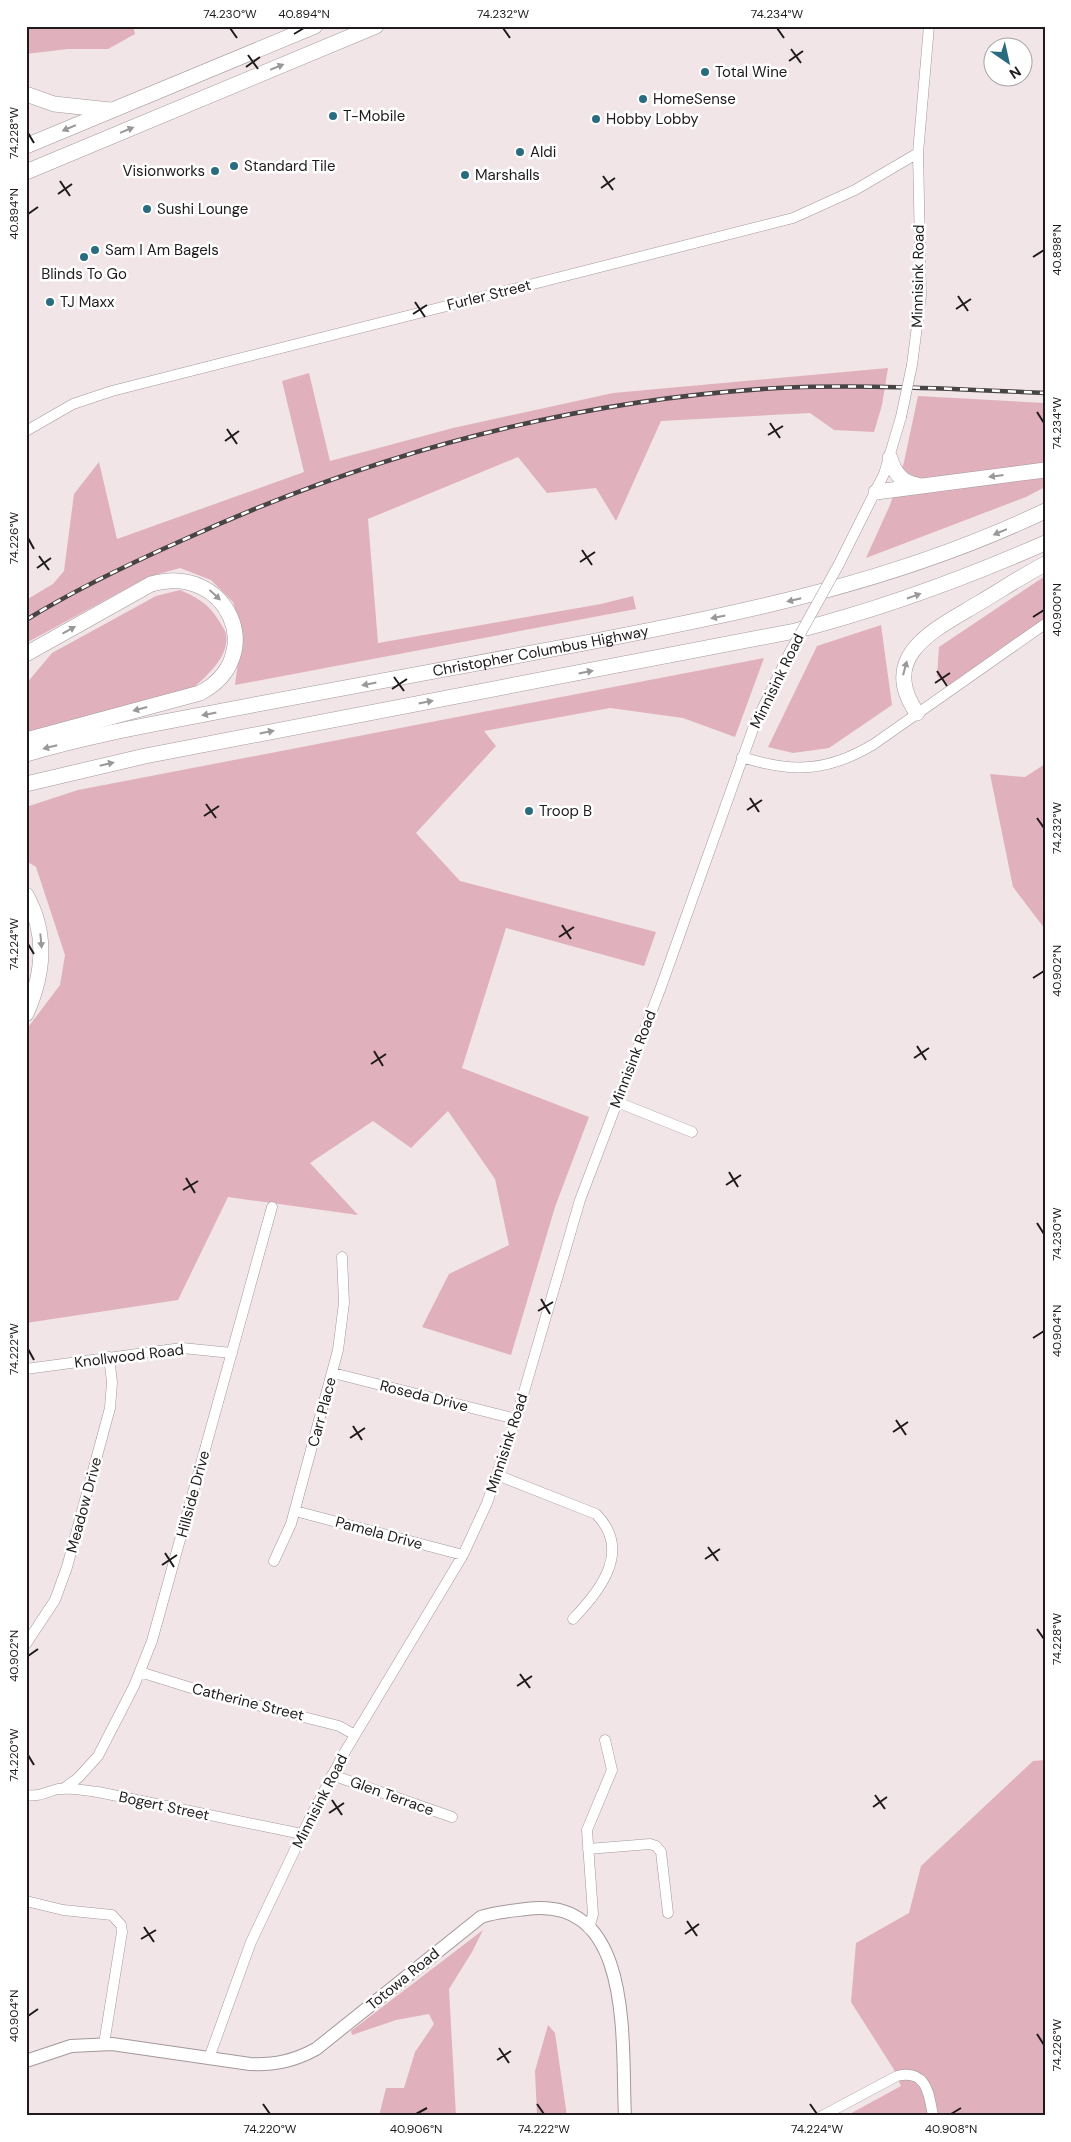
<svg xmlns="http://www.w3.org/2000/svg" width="1071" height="2142" font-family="'DM Sans',sans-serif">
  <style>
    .green { fill: #e0b1bc }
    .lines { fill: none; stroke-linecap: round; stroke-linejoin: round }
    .minor-casing { stroke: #a3989b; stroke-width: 11 }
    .major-casing { stroke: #a3989b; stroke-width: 14 }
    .highway-casing { stroke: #a3989b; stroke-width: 16 }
    .minor { stroke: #fff; stroke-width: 10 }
    .major { stroke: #fff; stroke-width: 12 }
    .highway { stroke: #fff; stroke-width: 15 }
    .rail-casing { stroke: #484344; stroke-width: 4.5 }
    .rail { stroke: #fff; stroke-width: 2.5; stroke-dasharray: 8; stroke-linecap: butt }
    .minor-bridge-casing { stroke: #a3989b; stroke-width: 11; stroke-linecap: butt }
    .minor-bridge { stroke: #fff; stroke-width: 10 }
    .oneway { fill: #9a9899 }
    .ticks { fill: none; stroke: #1f1b1c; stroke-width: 2 }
    .poi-dot { fill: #2a6c7f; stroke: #fff; stroke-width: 2 }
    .labels { text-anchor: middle; stroke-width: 5; stroke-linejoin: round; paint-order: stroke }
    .poi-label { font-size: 15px; fill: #1f1b1c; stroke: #fff; text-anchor: start }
    .street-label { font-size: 15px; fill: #1f1b1c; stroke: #fff }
    .neatline { fill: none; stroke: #1f1b1c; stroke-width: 2 }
    .ticks-label { font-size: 12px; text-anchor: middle; fill: #1f1b1c }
  </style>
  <rect width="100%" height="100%" fill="#f1e5e8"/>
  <path class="green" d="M26 26H133L135 34 108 49H68L26 54Z
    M888 368 882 405 874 432 834 430 810 413 661 421 616 521 596 488 547 493 518 457 368 519 378 643 601 604 633 596 636 609 235 685 242 630 233 602 211 580 180 568 148 577 26 643V600L53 584 64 571 74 494 99 462 117 539 304 472 282 381 309 373 330 461 453 428 613 393Z
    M918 396 1045 403V487L1026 497 866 558 890 505 904 462Z
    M1045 576V628L954 689 937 676 939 647Z
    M180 590C197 597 209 604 219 621 221 624 225 630 226 634 230 656 207 676 193 688L26 733V684L52 653 156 596Z
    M881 625 892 705 829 748 793 753 768 747 817 646Z
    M764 658 735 737 683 718 610 708 484 731 496 746 416 833 460 881 656 932 644 966 506 928 462 1068 589 1117 555 1207 511 1355 422 1327 449 1274 509 1245 495 1179 448 1111 411 1148 373 1121 310 1163 358 1215 228 1197 178 1300 26 1323V1030L60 985 65 955 36 867 26 861V807L78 790Z
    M1045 764V891C1040 904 1045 916 1045 929L1013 887 990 774 1025 777Z
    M1045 1760V2116H846L901 2086 893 2068 851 2002 856 1943 909 1913 921 1866 1033 1761Z
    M483 1930 472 1952 449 1989 456 2116H379L386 2088H404L415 2052 434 2024 429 2014 396 2020 352 2035 351 2031Z
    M548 2025 555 2033 567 2116H537L535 2071Z"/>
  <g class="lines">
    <g class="minor-casing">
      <path id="minor" d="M912 365 921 295 918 153 929 26
        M26 431 73 404 112 391 793 218 855 190 918 153
        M839 564 884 474 901 417
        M742 757C792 773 828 772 874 744L1045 624
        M617 1102 692 1132
        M26 1369 182 1348 232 1353
        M333 1373 516 1419
        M497 1475 596 1514C632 1550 601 1590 573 1619
        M295 1511 463 1555
        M274 1561 291 1524 338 1350 344 1303 342 1257
        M26 1644 55 1600 67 1567 110 1408 112 1382 109 1357
        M140 1672 201 1691 339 1726 355 1735
        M332 1775 452 1817
        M63 1789 78 1778 98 1756 134 1686 152 1641 272 1207
        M26 1795C39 1797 46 1792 58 1789 71 1787 85 1791 98 1792L302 1834
        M588 1849 650 1844 656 1846 661 1852 668 1913
        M26 1901 63 1910 112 1915 121 1925 122 1932 104 2044
        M589 1929 593 1914 587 1830 612 1770 605 1740
        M209 2058 251 1942 310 1818 343 1755 463 1555 487 1503 516 1419 580 1200 661 987 754 726 789 654
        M822 2116 897 2076C927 2069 929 2094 933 2116"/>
    </g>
    <g class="major-casing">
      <path id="major" d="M26 2061 71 2046 112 2044 250 2064C275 2065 294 2061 316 2049L481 1917C495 1912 511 1911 526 1909 636 1894 621 2047 625 2116"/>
    </g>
    <g class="highway-casing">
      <g id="highway">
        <path d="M26 94 54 104 110 110"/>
        <path d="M26 146 315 26"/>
        <path d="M26 172 376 26"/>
        <path d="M890 458C894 473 902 483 917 485"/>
        <path d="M876 492 1045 470"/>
        <path d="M26 654 151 584C228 562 269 657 200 693L26 740"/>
        <path d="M917 713C877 655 936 629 979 603 1001 590 1022 576 1045 564"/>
        <path id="s1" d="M26 754C100 732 177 720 253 705 364 684 474 664 585 643 745 612 896 582 1045 511"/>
        <path d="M26 784 145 756 795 631C881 609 963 579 1045 543"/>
        <path d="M26 895C48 934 44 974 26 1014"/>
      </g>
    </g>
    <use href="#minor" class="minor"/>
    <use href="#major" class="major"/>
    <use href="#highway" class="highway"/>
    <g class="rail-casing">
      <path id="rail" d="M26 620C76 589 129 564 183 540 371 454 571 400 778 388 867 384 956 389 1045 393"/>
    </g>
    <use href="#rail" class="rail"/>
    <g class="minor-bridge-casing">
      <path id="minor-bridge" d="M901 417 912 365
        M789 654 839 564"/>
    </g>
    <use href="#minor-bridge" class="minor-bridge"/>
  </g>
  <defs><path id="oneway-solid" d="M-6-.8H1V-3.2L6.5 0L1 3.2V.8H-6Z" transform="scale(1.25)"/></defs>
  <g class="oneway">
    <use href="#oneway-solid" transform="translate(277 67) rotate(-22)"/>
    <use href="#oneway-solid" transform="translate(69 128) rotate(157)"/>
    <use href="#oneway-solid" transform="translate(127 130) rotate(-22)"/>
    <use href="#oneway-solid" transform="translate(996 476) rotate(173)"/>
    <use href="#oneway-solid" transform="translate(1000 532) rotate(157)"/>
    <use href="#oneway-solid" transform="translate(215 595) rotate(43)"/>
    <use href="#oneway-solid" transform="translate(914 596) rotate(-19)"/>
    <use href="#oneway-solid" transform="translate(794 600) rotate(167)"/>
    <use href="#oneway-solid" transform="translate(718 617) rotate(169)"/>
    <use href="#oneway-solid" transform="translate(69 630) rotate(-29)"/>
    <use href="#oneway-solid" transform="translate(905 668) rotate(-75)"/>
    <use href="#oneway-solid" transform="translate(586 672) rotate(-11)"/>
    <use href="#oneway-solid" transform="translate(369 684) rotate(169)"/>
    <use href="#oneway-solid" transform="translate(426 702) rotate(-11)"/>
    <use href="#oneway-solid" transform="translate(140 709) rotate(165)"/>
    <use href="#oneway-solid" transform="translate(209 714) rotate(169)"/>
    <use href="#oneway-solid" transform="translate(267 732) rotate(-11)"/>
    <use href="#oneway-solid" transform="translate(50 747) rotate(166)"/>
    <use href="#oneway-solid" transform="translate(107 764) rotate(-13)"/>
    <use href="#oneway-solid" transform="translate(41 941) rotate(85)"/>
  </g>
  <path class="ticks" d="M230 28 237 38M503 28 510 38M777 28 784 38M294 34 304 28M791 49 801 63M248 55 258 69M789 61 803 51M246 67 260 57M28 133 34 143M603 176 613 190M60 181 70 196M601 188 615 178M58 194 72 184M28 214 38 207M1033 257 1044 250M958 296 968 311M415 302 425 317M956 309 971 299M413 314 427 305M1037 412 1044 423M770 423 780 438M227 429 237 444M768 435 783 426M225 441 239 431M28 538 34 549M582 550 592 565M39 556 49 570M580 562 595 552M37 568 51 558M1033 617 1044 610M937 671 947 686M394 677 404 691M935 683 950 673M392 689 407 679M750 798 759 812M206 804 216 818M747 810 762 800M204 816 219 806M1037 818 1044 828M562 925 571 939M559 937 574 927M28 944 34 954M1033 978 1044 971M917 1046 926 1060M374 1051 383 1066M914 1058 929 1048M371 1064 386 1054M729 1172 738 1187M186 1178 195 1193M726 1185 741 1175M183 1190 198 1181M1037 1223 1044 1234M541 1299 550 1314M538 1311 553 1302M1033 1338 1044 1331M28 1349 34 1360M896 1420 906 1435M353 1426 362 1440M893 1432 908 1422M350 1438 365 1428M708 1547 718 1561M165 1553 174 1567M705 1559 720 1549M162 1565 177 1555M1037 1629 1044 1639M28 1656 38 1649M520 1674 530 1688M517 1686 532 1676M28 1755 34 1765M875 1795 885 1809M332 1800 342 1815M873 1807 887 1797M329 1813 344 1803M687 1921 697 1936M144 1927 154 1942M685 1934 699 1924M141 1939 156 1930M28 2016 38 2009M1037 2034 1044 2045M499 2048 509 2063M497 2060 511 2051M263 2104 270 2114M537 2104 544 2114M810 2104 817 2114M416 2114 427 2108M951 2114 961 2108"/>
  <g class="poi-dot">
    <circle cx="705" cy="72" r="5"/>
    <circle cx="643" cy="99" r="5"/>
    <circle cx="333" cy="116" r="5"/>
    <circle cx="596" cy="119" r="5"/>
    <circle cx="520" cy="152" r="5"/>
    <circle cx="234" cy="166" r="5"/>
    <circle cx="215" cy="171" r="5"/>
    <circle cx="465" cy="175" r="5"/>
    <circle cx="147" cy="209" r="5"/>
    <circle cx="95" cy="250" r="5"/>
    <circle cx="84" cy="257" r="5"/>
    <circle cx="50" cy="302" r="5"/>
    <circle cx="529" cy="811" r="5"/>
  </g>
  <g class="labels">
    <g class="poi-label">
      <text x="715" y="77">Total Wine</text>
      <text x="653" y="104">HomeSense</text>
      <text x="343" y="121">T-Mobile</text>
      <text x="606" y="124">Hobby Lobby</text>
      <text x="530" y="157">Aldi</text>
      <text x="244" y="171">Standard Tile</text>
      <text x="205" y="176" text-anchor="end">Visionworks</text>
      <text x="475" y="180">Marshalls</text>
      <text x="157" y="214">Sushi Lounge</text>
      <text x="105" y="255">Sam I Am Bagels</text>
      <text x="84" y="279" text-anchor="middle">Blinds To Go</text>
      <text x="60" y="307">TJ Maxx</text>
      <text x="539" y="816">Troop B</text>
    </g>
    <g class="street-label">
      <text transform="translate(918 276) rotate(-89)" y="5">Minnisink Road</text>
      <text transform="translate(489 295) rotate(-14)" y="5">Furler Street</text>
      <text dy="5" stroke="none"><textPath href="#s1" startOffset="525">Christopher Columbus Highway</textPath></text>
      <text transform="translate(777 681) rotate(-64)" y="5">Minnisink Road</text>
      <text transform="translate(633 1059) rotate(-69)" y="5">Minnisink Road</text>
      <text transform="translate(129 1356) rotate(-7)" y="5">Knollwood Road</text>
      <text transform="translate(424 1396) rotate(14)" y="5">Roseda Drive</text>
      <text transform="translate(322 1412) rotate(-75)" y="5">Carr Place</text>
      <text transform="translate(507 1443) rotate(-72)" y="5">Minnisink Road</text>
      <text transform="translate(193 1494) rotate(-75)" y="5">Hillside Drive</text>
      <text transform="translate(84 1505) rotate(-75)" y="5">Meadow Drive</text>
      <text transform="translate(379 1533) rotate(15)" y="5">Pamela Drive</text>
      <text transform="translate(248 1702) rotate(14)" y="5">Catherine Street</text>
      <text transform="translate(392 1796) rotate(20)" y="5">Glen Terrace</text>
      <text transform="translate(320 1801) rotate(-63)" y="5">Minnisink Road</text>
      <text transform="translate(164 1806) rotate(12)" y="5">Bogert Street</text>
      <text transform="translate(403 1979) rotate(-39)" y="5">Totowa Road</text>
    </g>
  </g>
  <rect width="1071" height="2142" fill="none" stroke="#ffffff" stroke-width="55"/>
  <g transform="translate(1008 62) rotate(146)"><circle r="24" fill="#ffffff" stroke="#a5a4a4"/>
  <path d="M0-4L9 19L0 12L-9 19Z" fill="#2a6c7f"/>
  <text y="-8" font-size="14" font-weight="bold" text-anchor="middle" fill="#1f1b1c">N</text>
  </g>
  <rect x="28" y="28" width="1016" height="2086" class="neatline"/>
  <g class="ticks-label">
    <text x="230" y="18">74.230°W</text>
    <text x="304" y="18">40.894°N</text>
    <text x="503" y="18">74.232°W</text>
    <text x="777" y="18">74.234°W</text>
    <text transform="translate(14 133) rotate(-90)" y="4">74.228°W</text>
    <text transform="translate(14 214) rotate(-90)" y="4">40.894°N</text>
    <text transform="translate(1057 250) rotate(-90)" y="4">40.898°N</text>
    <text transform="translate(1057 423) rotate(-90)" y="4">74.234°W</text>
    <text transform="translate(14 538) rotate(-90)" y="4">74.226°W</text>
    <text transform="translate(1057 610) rotate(-90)" y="4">40.900°N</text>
    <text transform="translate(1057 828) rotate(-90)" y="4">74.232°W</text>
    <text transform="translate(14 944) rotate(-90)" y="4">74.224°W</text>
    <text transform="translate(1057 971) rotate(-90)" y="4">40.902°N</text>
    <text transform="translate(1057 1234) rotate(-90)" y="4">74.230°W</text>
    <text transform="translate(1057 1331) rotate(-90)" y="4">40.904°N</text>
    <text transform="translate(14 1349) rotate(-90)" y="4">74.222°W</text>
    <text transform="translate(1057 1639) rotate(-90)" y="4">74.228°W</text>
    <text transform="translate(14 1656) rotate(-90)" y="4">40.902°N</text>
    <text transform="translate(14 1755) rotate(-90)" y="4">74.220°W</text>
    <text transform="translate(14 2016) rotate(-90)" y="4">40.904°N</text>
    <text transform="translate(1057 2045) rotate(-90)" y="4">74.226°W</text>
    <text x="270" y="2133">74.220°W</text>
    <text x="416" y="2133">40.906°N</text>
    <text x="544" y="2133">74.222°W</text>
    <text x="817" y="2133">74.224°W</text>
    <text x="951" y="2133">40.908°N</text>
  </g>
</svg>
